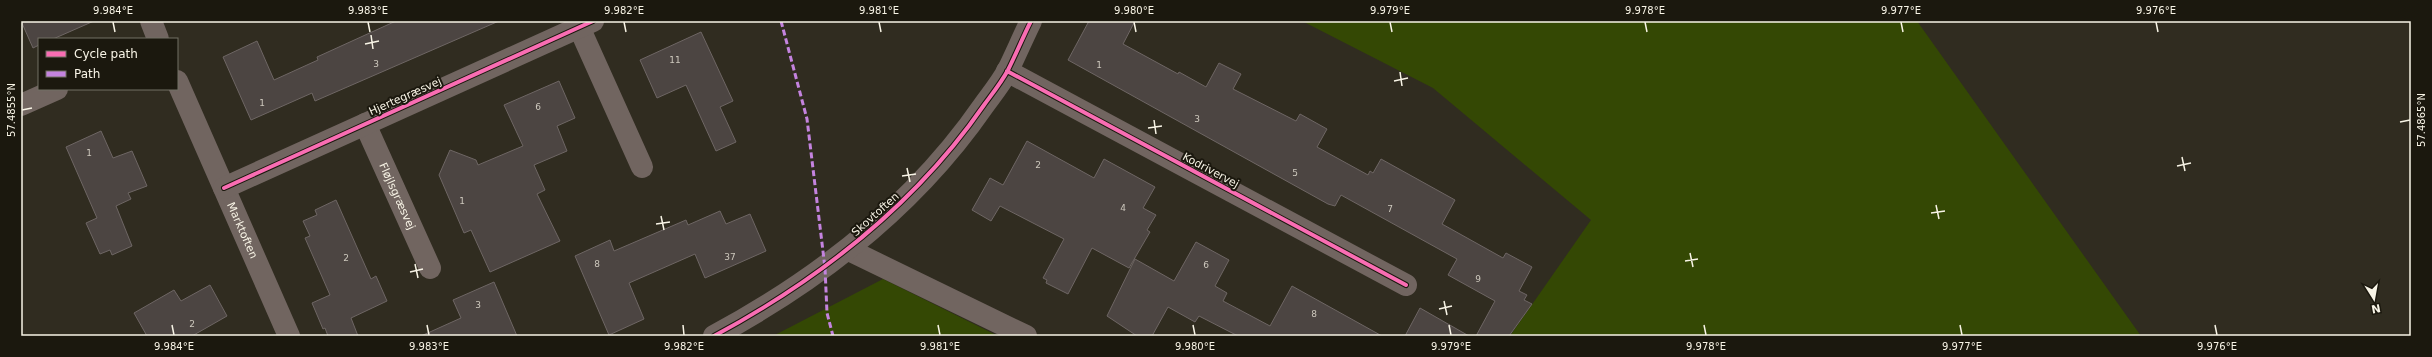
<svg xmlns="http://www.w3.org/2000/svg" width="2432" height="357" font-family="'DejaVu Sans',sans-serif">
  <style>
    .green { fill: #344804 }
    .building { fill: #4c4542; stroke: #6e6664 }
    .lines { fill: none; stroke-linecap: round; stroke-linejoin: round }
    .minor { stroke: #716560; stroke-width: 22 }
    .quiet { stroke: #c483df; stroke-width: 3; stroke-dasharray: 6 3; stroke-linecap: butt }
    .cycleway-casing { stroke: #1b180e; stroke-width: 6 }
    .cycleway { stroke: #f96db3; stroke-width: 4 }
    .ticks { fill: none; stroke: #f8f4e6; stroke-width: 1.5 }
    .labels { text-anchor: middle; stroke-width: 4; stroke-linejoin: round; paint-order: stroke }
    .number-label { font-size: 9px; fill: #cdc8bd }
    .street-label { font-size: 11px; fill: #f8f4e6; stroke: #1b180e }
    .neatline { fill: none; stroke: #f8f4e6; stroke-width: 1.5 }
    .ticks-label { font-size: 10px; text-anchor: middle; fill: #f8f4e6 }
  </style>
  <rect width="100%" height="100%" fill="#302c20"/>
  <path class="green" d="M1302 21H1917L2141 336H1510L1591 220 1433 88Z
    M883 279 998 336H773Z"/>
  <path class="building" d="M21 21H94L53 39H39V45L33 48Z
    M396 21H499L315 101 312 93 251 120 223 57 257 41 274 80 318 60 317 57Z
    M1089 21H1135L1123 44 1178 74 1179 72 1206 87 1219 63 1241 74 1233 89 1296 121 1300 114 1327 129 1317 147 1368 175 1370 171 1373 173 1381 159 1455 200 1442 224 1503 258 1506 253 1532 267 1519 291 1527 295 1524 300 1532 304 1509 336H1476L1495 301 1448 275 1457 259 1341 195 1335 206 1328 204 1068 60Z
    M701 32 733 101 720 107 736 142 716 151 686 85 657 98 640 60Z
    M559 81 575 118 557 126 567 151 534 165 545 190 537 194 560 241 490 272 471 230 464 233 439 175 450 150 476 160 478 165 523 146 504 105Z
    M101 131 113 158 132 151 147 186 128 193 131 199 116 206 132 246 112 255 110 250 100 254 86 223 97 218 66 147Z
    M1027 141 1094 178 1104 159 1155 187 1143 208 1156 215 1147 230 1150 232 1129 268 1092 248 1068 294 1046 283 1047 280 1043 278 1064 239 1000 206 991 221 972 210 990 178 1003 185Z
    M336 200 371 279 376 276 387 301 351 318 358 336H328L325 328 323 329 312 303 330 295 305 238 310 236 303 221 317 215 315 210Z
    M720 211 726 224 750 214 766 251 705 278 695 254 629 283 644 319 609 335 575 256 610 240 614 251 686 220 688 225Z
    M1196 242 1229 260 1215 286 1227 293 1223 301 1270 326 1292 286 1382 336H1238L1199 316 1195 322 1168 307 1152 336H1137L1107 316 1135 259 1174 281Z
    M494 282 517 336H421L461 318 453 300Z
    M210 285 227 316 192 336H147L134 313 174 290 181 301Z
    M1420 308 1469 336H1405Z"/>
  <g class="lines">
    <g class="minor">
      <path d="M151 21 158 39"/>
      <path d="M579 27 642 167"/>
      <path d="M1007 71 1406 285"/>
      <path id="s1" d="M177 81 289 336"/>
      <path d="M21 105 57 89"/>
      <path id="s2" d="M365 124 430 268"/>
      <path d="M224 188 593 21"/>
      <path d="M849 250 1026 336"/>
      <path d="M714 336C820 279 915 205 984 105 992 94 1001 83 1008 70 1016 54 1023 37 1031 21"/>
    </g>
    <path class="quiet" d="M781 21 807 119 825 268 827 313 833 336"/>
    <g class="cycleway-casing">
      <path id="cycleway" d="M1007 71 1406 285
        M224 188 593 21
        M714 336C820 279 915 205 984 105 992 94 1001 83 1008 70 1016 54 1023 37 1031 21"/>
    </g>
    <use href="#cycleway" class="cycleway"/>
  </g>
  <path class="ticks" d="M113 22 115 32M368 22 370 32M624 22 626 32M879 22 881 32M1134 22 1136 32M1390 22 1392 32M1645 22 1647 32M1901 22 1903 32M2156 22 2158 32M371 35 373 49M365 44 379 41M1400 72 1402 86M1394 81 1408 78M22 110 32 108M1154 120 1156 134M2400 122 2410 120M1148 128 1162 126M2182 157 2185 171M2177 166 2191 163M907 168 910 182M902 176 916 174M1936 205 1939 219M1931 213 1945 211M661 216 664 230M656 224 670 222M1690 253 1693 267M1685 261 1698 259M415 264 418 278M410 272 423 269M1444 301 1447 315M1439 309 1452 306M172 325 174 335M427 325 429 335M683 325 684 335M938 325 940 335M1193 325 1195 335M1449 325 1451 335M1704 325 1706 335M1960 325 1962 335M2215 325 2217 335"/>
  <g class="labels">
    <g class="number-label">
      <text x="675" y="63">11</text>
      <text x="376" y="67">3</text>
      <text x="1099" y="68">1</text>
      <text x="262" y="106">1</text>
      <text x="538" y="110">6</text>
      <text x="1197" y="122">3</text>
      <text x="89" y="156">1</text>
      <text x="1038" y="168">2</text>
      <text x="1295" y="176">5</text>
      <text x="462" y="204">1</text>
      <text x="1123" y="211">4</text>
      <text x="1390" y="212">7</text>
      <text x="730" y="260">37</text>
      <text x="346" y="261">2</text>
      <text x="597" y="267">8</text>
      <text x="1206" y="268">6</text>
      <text x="1478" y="282">9</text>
      <text x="478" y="308">3</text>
      <text x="1314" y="317">8</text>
      <text x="192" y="327">2</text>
    </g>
    <g class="street-label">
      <text transform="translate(405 96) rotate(-24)" y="4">Hjertegræsvej</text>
      <text transform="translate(1211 170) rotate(28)" y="4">Kodrivervej</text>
      <text dy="4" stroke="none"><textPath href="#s2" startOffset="79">Fløjlsgræsvej</textPath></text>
      <text transform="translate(875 214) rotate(-42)" y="4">Skovtoften</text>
      <text dy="4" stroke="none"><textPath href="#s1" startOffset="163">Marktoften</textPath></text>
    </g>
  </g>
  <rect width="2432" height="357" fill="none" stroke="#1b180e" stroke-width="44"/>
  <rect x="38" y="38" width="140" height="52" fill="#1b180e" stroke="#737064"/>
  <rect x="46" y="51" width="20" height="6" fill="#f96db3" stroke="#737064"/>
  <text x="74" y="58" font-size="12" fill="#f8f4e6">Cycle path</text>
  <rect x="46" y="71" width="20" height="6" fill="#c483df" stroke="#737064"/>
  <text x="74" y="78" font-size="12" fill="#f8f4e6">Path</text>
  <g transform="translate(2374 299) rotate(169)" stroke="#1b180e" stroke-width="3" paint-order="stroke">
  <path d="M0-3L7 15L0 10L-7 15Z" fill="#f8f4e6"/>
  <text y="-6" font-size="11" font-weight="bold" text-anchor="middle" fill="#f8f4e6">N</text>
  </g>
  <rect x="22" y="22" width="2388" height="313" class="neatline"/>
  <g class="ticks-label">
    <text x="113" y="14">9.984°E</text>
    <text x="368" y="14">9.983°E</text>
    <text x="624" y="14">9.982°E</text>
    <text x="879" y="14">9.981°E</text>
    <text x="1134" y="14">9.980°E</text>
    <text x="1390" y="14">9.979°E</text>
    <text x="1645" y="14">9.978°E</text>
    <text x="1901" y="14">9.977°E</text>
    <text x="2156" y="14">9.976°E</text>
    <text transform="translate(11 110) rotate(-90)" y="4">57.4855°N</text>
    <text transform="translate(2421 120) rotate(-90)" y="4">57.4865°N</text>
    <text x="174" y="350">9.984°E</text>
    <text x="429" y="350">9.983°E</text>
    <text x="684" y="350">9.982°E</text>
    <text x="940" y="350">9.981°E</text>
    <text x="1195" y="350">9.980°E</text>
    <text x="1451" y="350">9.979°E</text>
    <text x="1706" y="350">9.978°E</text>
    <text x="1962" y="350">9.977°E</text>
    <text x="2217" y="350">9.976°E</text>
  </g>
</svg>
